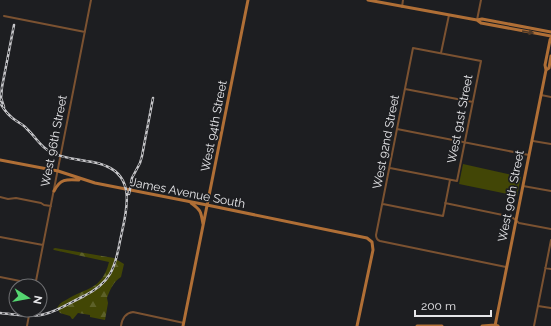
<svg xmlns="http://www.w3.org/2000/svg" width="551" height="326" font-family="Raleway,sans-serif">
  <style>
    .forest { fill: url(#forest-firs) }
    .park { fill: #424606 }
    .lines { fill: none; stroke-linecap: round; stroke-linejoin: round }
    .street { stroke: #7b5231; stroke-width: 2 }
    .secondary { stroke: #b06f36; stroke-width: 3 }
    .rail-casing { stroke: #c6c6c9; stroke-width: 2.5 }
    .rail { stroke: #1d1e21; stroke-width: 1; stroke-dasharray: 3; stroke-linecap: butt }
    .oneway { fill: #503a28 }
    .labels { text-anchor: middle; stroke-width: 3.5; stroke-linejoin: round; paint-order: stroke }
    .street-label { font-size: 12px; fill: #e6e6e9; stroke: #1d1e21 }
  </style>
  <defs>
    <pattern id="forest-firs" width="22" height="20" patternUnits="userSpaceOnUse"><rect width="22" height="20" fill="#424605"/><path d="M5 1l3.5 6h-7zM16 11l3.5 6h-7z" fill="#5d6129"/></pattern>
  </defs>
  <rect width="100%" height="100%" fill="#1d1e21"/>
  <path class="forest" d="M55 248 114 258 124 264 121 277C113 282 110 290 107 298L108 303 105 320 90 317V315L78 313 73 319H72L70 316 60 313 57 308C60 303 62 302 66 300 87 287 102 290 109 262L54 250 53 249Z"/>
  <path class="park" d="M463 164 521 177 517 196 459 184Z"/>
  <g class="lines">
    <path class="street" d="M402 7 403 0
      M4 16 85 32
      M477 20 481 0
      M441 53 449 15
      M405 89 473 102
      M541 95 551 97
      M397 129 529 155
      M533 141 551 144
      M390 168 457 181 481 61 413 48C401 110 389 172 376 235 376 238 377 240 380 241L506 267
      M523 186 551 191
      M0 197 8 199 16 198 41 203 44 205 51 206
      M445 203 512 217 519 223 551 229
      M383 204 443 216 450 180
      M0 237 43 245
      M545 268 551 269
      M0 277 35 284
      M35 286 91 0
      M538 306 551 308
      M27 326 30 310
      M121 326C122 319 125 313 133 312L184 323
      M534 326 551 240"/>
    <path class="secondary" d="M368 0 477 20 481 23 551 36
      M477 20 482 19 551 32
      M546 70 549 68 551 56
      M0 160 58 171 95 183 207 205 367 238 372 242 373 250 357 326
      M54 191C60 179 66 179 79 180
      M191 203C201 210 201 212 203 224
      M183 326 248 0
      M417 326H442
      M482 326 495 325 498 326
      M495 326 546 70 545 65 550 40 551 38"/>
    <g class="rail-casing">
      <path id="rail" d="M0 102C4 111 10 117 18 122 21 124 25 126 27 129 36 137 40 147 51 152 61 158 75 159 86 161 93 162 100 163 106 166 138 179 125 216 120 241 115 269 110 283 84 296 71 302 58 311 45 314 31 318 14 314 0 313
        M4 107 1 98 2 87 14 25
        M129 194 132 178 140 163 142 156 153 98"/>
    </g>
    <use href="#rail" class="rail"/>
  </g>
  <defs><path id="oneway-solid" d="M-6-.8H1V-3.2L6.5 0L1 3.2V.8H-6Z"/></defs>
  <use class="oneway" href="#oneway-solid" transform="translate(528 32) rotate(10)"/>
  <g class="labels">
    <g class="street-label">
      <text transform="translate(460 119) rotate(-79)" y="4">West 91st Street</text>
      <text transform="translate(214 126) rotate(-79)" y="4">West 94th Street</text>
      <text transform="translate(54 141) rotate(-79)" y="4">West 96th Street</text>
      <text transform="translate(386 142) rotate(-79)" y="4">West 92nd Street</text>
      <text transform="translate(188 193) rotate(11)" y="4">James Avenue South</text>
      <text transform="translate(511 196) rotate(-79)" y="4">West 90th Street</text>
    </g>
  </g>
  <g transform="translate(28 298) rotate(101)"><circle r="19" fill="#1d1e21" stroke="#6d6e71"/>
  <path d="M0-3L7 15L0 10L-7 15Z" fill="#55d671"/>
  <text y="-6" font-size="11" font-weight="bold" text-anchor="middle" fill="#e6e6e9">N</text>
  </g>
  <path d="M415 310v6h76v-6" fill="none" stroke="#e6e6e9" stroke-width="2"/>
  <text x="421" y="310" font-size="12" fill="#e6e6e9" stroke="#1d1e21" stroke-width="3" paint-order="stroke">200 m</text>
</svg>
